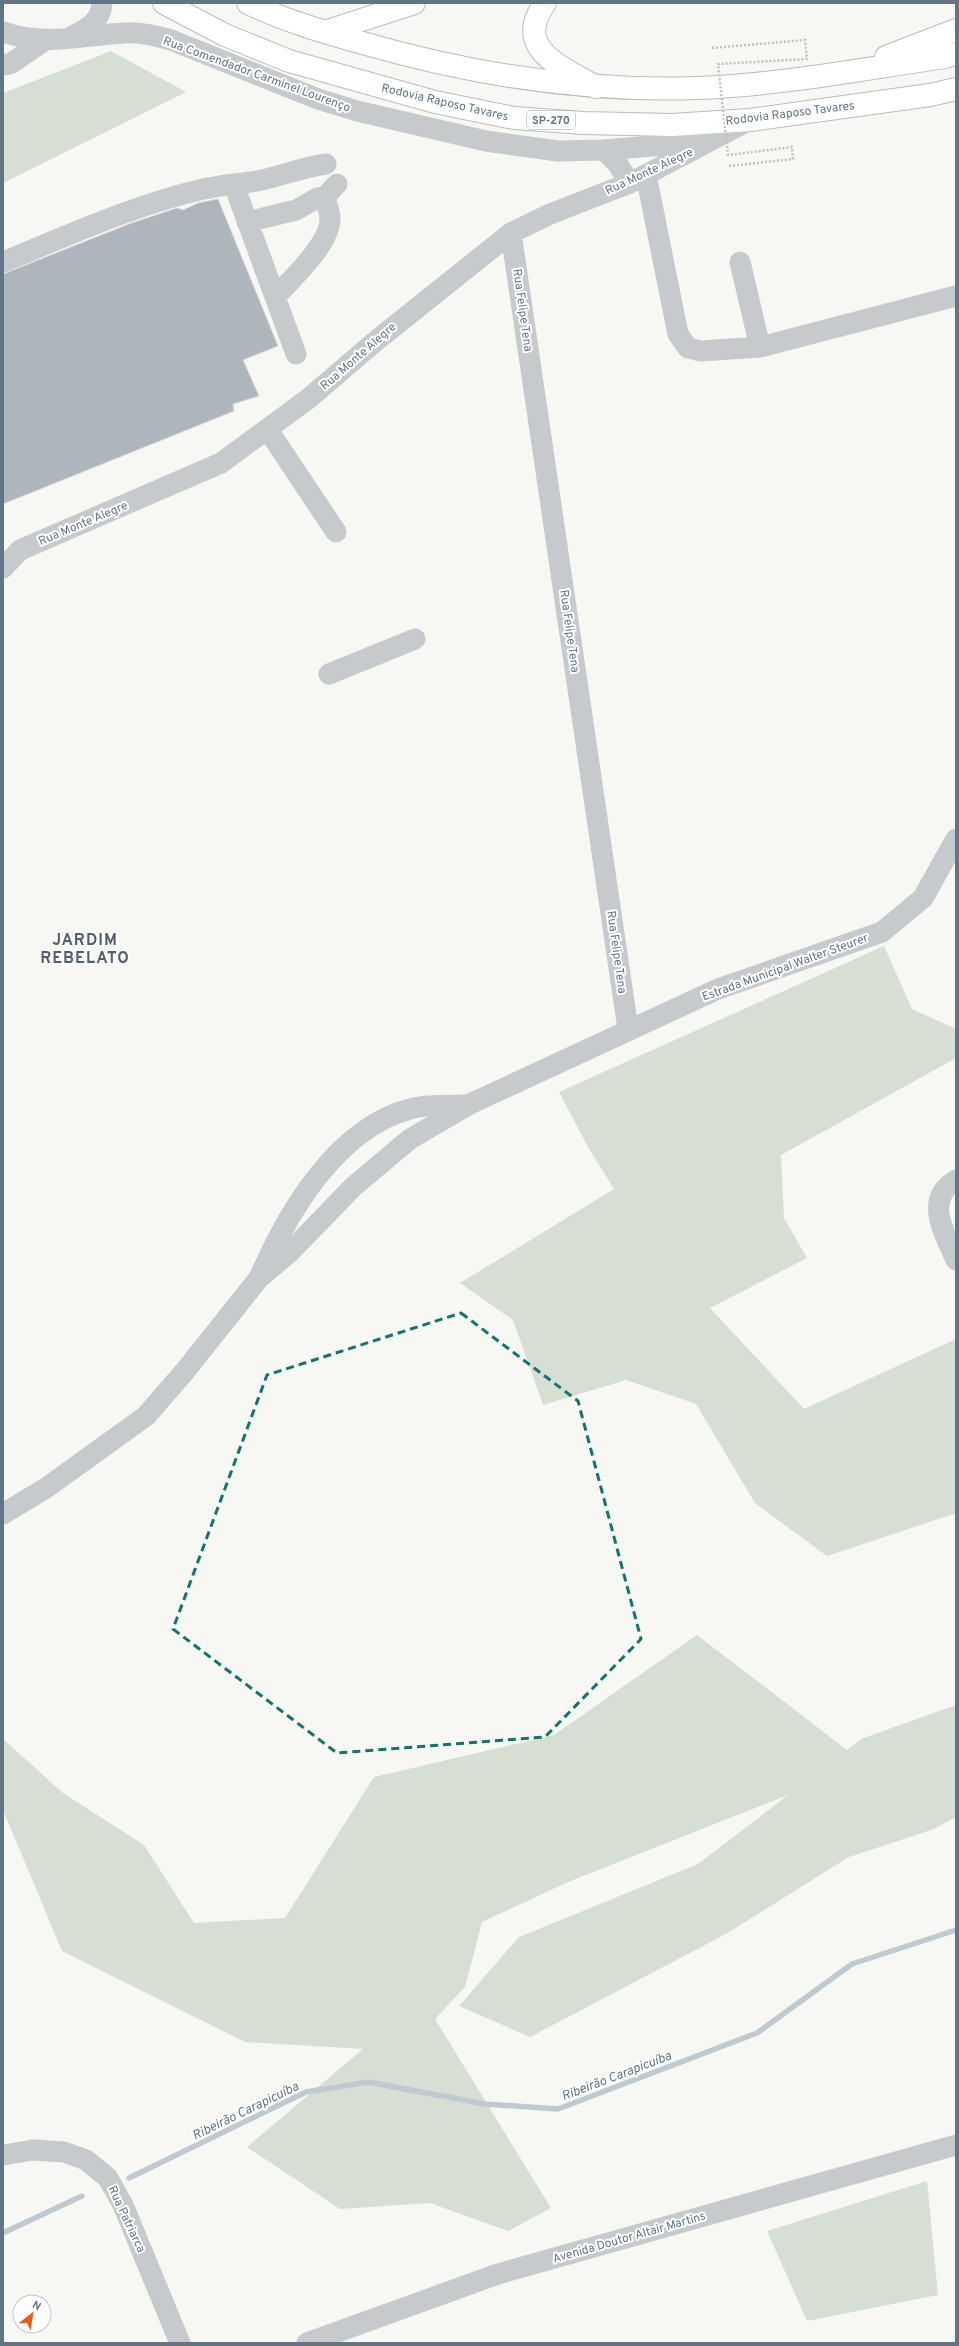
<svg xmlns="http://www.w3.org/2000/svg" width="959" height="2346" font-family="Overpass,sans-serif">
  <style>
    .green { fill: #d7dfd4 }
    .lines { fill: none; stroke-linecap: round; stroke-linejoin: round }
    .stream { stroke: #becad0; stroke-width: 5.5 }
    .building { fill: #aeb5bc; stroke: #d8d8d6 }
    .major-casing { stroke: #b9bdc1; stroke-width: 24 }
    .highway-casing { stroke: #b8bcbf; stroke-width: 24 }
    .minor { stroke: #c6cacd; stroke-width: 21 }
    .major { stroke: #fff; stroke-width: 22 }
    .highway { stroke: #fff; stroke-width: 22 }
    .path-bridge { stroke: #bfc2c4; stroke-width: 2.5; stroke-dasharray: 2 2; stroke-linecap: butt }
    .marked { fill: none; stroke: #0f766e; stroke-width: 3; stroke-dasharray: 8 5; stroke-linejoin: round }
    .labels { text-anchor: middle; stroke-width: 4; stroke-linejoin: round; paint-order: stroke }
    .shield { fill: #fff; stroke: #919eab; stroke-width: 1 }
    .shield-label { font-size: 11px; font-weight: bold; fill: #627587 }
    .street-label { font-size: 12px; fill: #627587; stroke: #fff }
    .water-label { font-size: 13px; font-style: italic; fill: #5e7783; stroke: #fff }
    .district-label { font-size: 16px; font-weight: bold; letter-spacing: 1px; fill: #515f6c; stroke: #fff }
  </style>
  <rect width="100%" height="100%" fill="#f7f7f3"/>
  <path class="green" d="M111 51 186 92 3 183V93Z
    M884 946 912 1009 956 1029V1058L781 1155 784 1218 807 1258 710 1308 804 1409 956 1339V1513L827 1556 755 1503 696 1404 626 1380 543 1405 513 1320 460 1283 614 1189 588 1147 559 1092Z
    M697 1635 847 1750 861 1739 956 1705V1817L934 1829 849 1857 726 1934 530 2037 459 2006 519 1937 698 1864 788 1795 568 1882 482 1922 465 1987 435 2019 551 2208 508 2231 430 2203 340 2209 247 2147 363 2049 245 2042 62 1951 3 1810V1739L63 1793 144 1845 194 1923 285 1918 374 1777 554 1735Z
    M927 2181 938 2295 807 2321 767 2231Z"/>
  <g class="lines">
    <path class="stream" d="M129 2178 306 2092 368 2082 485 2104 558 2109 757 2033 852 1964 956 1930
      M3 2233 82 2196"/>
  </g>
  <path class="building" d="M218 199 278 346 243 360 259 396 233 404 234 411 3 504V274L129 224 177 208 183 210 198 203Z"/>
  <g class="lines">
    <g class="major-casing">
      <path id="major" d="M545 3C512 49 562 67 596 87
        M325 32 414 3"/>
    </g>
    <g class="highway-casing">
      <path id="highway" d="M164 3 225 35 289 61 435 102 514 118 583 123 672 125 750 120 930 95 956 89
        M248 3C283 20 321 31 359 42 469 74 582 92 697 88 780 85 863 69 945 57L956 54
        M886 57 956 30"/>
    </g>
    <path class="minor" d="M3 32C45 47 83 35 125 33 141 32 156 36 171 40L318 99 357 111 486 141 558 151 604 150 701 142
      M71 37C87 29 101 22 102 3
      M3 65 10 64 47 39
      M604 150 617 163 630 183
      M646 175 678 334 688 348 701 351 760 347 740 262
      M234 185 296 354
      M247 222 296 210 317 198 325 197 337 184
      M511 233 628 1029
      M3 262C67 236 132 206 199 190 219 185 241 184 262 180 284 175 304 167 326 164
      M275 297C291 280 331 243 330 218 330 212 326 204 325 197
      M760 347 956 296
      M268 430 336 532
      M3 568 20 550 221 463 308 399 377 340 511 233 550 214 630 183 750 120
      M329 674 415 639
      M956 1180C923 1199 945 1234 956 1260
      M261 1274C289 1210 338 1128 410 1109 427 1104 448 1106 465 1105
      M3 1514 46 1488 146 1416 185 1371 259 1278 290 1252 353 1187 410 1139 470 1104 718 989 882 932 923 898 956 839
      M3 2155 33 2150 64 2152 86 2160 108 2178 123 2205 180 2343
      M307 2343 498 2274 956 2145"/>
    <use href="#major" class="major"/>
    <use href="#highway" class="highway"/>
    <path class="path-bridge" d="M712 48 805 40 807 59 718 64 728 155 792 147 793 159 729 166"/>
  </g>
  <path class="marked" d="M461 1313 578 1401 641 1639 545 1737 337 1753 173 1629 267 1375Z"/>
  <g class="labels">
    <rect class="shield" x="527" y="111" width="48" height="18" rx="3"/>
    <g class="shield-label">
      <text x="551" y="124">SP-270</text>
    </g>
    <g class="street-label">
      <text transform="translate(257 74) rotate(20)" y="4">Rua Comendador Carminel Lourenço</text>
      <text transform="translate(445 102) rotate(13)" y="4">Rodovia Raposo Tavares</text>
      <text transform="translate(790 113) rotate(-7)" y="4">Rodovia Raposo Tavares</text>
      <text transform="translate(649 171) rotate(-25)" y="4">Rua Monte Alegre</text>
      <text transform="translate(523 310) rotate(82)" y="4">Rua Felipe Tena</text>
      <text transform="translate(358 356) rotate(-41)" y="4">Rua Monte Alegre</text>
      <text transform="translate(83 523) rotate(-23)" y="4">Rua Monte Alegre</text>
      <text transform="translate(570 631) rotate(82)" y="4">Rua Felipe Tena</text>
      <text transform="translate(617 952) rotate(82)" y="4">Rua Felipe Tena</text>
      <text transform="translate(785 967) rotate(-20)" y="4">Estrada Municipal Walter Steurer</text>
      <text transform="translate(127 2219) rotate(65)" y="4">Rua Patriarca</text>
      <text transform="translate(629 2237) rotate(-16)" y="4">Avenida Doutor Altair Martins</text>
    </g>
    <g class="water-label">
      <text transform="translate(616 2075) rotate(-21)" y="5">Ribeirão Carapicuíba</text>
      <text transform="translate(245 2110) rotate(-26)" y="5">Ribeirão Carapicuíba</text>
    </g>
    <g class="district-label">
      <text x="85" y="945">JARDIM<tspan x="85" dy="18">REBELATO</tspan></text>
    </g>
  </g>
  <rect width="959" height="2346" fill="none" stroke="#627587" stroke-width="8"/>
  <g transform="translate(32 2314) rotate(30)"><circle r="19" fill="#ffffff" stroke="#c0c8cf"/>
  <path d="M0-3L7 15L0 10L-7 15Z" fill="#f55414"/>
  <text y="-6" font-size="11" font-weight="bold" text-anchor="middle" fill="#627587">N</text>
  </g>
</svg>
